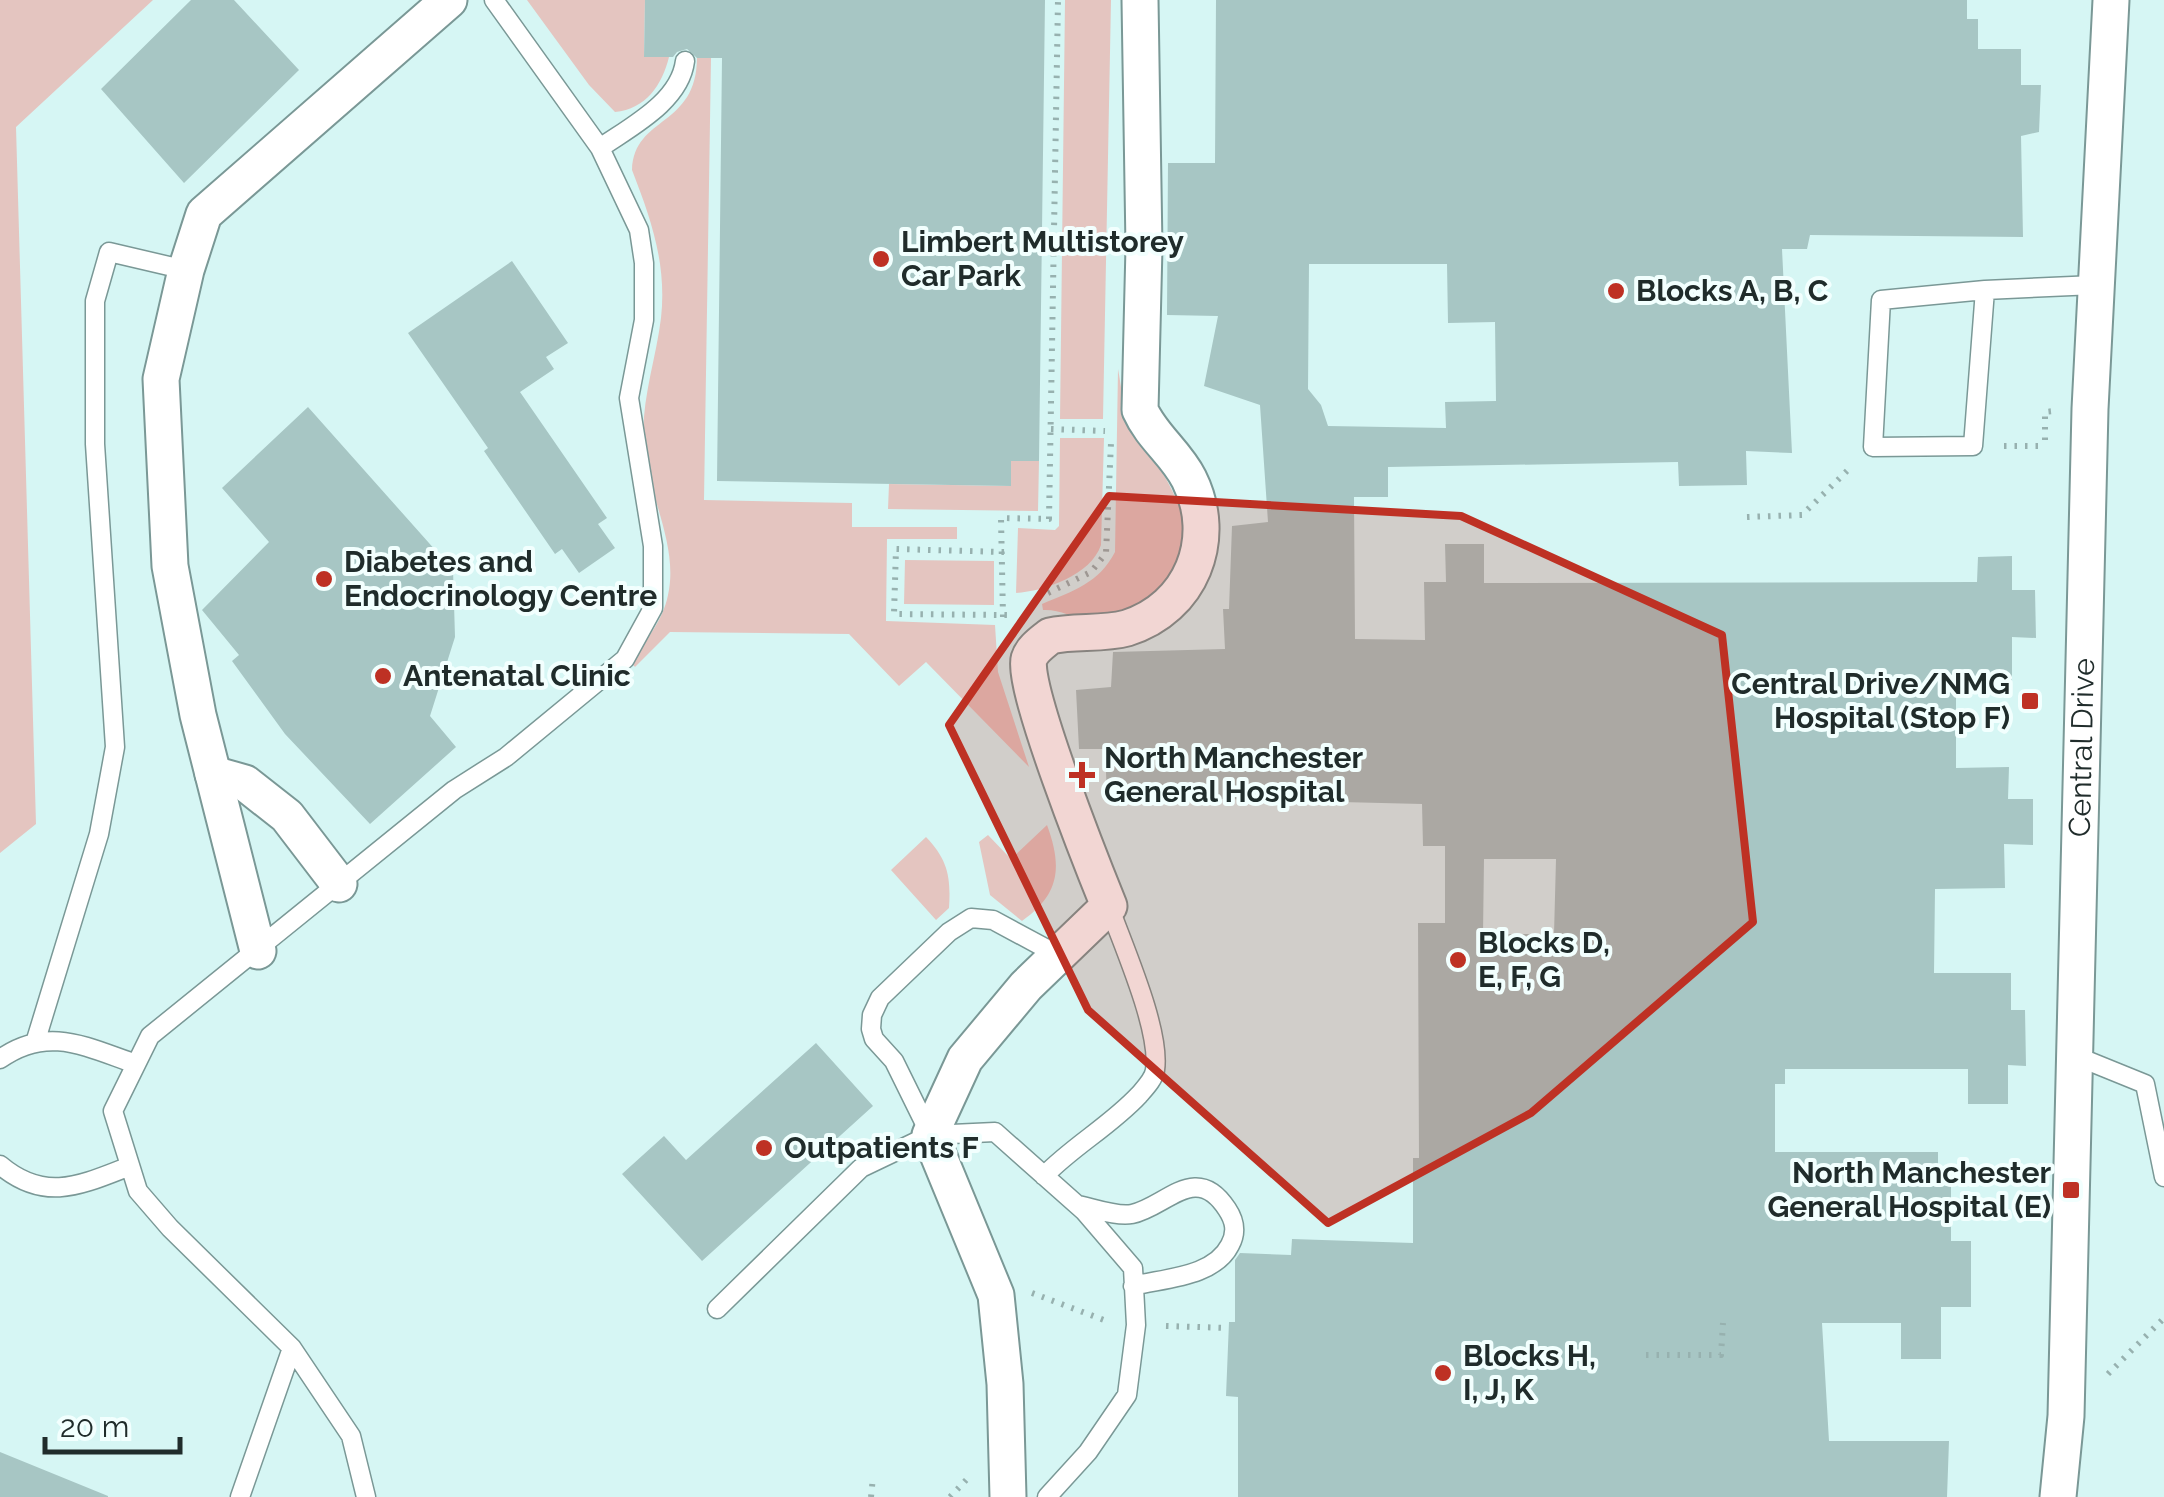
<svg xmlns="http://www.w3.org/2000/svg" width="2164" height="1497" font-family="Raleway,sans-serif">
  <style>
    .green { fill: #e4c5c0 }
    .building { fill: #a7c6c4; fill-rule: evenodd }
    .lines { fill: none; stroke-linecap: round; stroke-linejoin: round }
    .service-casing { stroke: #7a9896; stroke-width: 21 }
    .minor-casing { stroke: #7a9896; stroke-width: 39 }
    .path { stroke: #97b1af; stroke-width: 6; stroke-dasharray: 2.5 8; stroke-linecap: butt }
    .service { stroke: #fff; stroke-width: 18 }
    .minor { stroke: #fff; stroke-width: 35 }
    .marked { fill: #be3124; fill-opacity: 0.2; stroke: #be3124; stroke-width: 8; stroke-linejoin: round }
    .poi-dot { fill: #be3124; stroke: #f2fffe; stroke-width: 4 }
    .labels { text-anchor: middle; stroke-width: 8; stroke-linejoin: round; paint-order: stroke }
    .poi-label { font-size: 30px; font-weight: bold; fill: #202c2b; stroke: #f2fffe; text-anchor: start }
    .street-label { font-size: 30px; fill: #202c2b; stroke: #f2fffe }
  </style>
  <rect width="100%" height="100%" fill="#d6f6f4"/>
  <path class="green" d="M0 0H153L16 127 36 824 0 853Z
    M527 0H645L644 56 669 57C662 85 646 109 615 112L589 85Z
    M1065 0H1111L1103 419H1060Z
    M697 57 711 58 704 500 852 503V527H957V539H887L886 621 995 625 998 672 1029 767 926 662 899 686 849 634 670 632 635 667 629 660C646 642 663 620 668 595 679 546 648 495 644 446 640 403 656 360 661 318 667 264 651 219 632 170 634 115 697 128 697 57Z
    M1118 369C1121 384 1122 400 1128 414 1153 466 1220 532 1163 586 1155 594 1144 608 1134 612 1124 616 1100 619 1089 619 1073 618 1059 609 1043 610L1042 604C1073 591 1099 583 1115 552Z
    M1060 438H1104L1101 545C1091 575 1045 591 1016 593L1018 528 1055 530 1059 526Z
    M1011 461H1039L1038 511 888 509 889 484 1010 486Z
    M905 560 994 561V605L904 604Z
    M1047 825C1063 868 1059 895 1022 921L990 895 979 842 988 835 1011 859Z
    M926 837C948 860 951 877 949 908L936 920 891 870Z"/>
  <path class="building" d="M191 0H234L299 70 184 183 101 89Z
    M645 0H1045L1039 461H1011V486L717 481 722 58H697L687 49 677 52 673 57H644Z
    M1216 0H1967V19H1978V49H2021V85H2041L2039 132 2021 136 2023 237 1810 235 1807 249H1782L1792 453 1746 451 1747 485 1679 486 1678 462 1388 467V497H1354L1355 639 1425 640 1424 582H1446L1445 544H1484V583L1977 582 1978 557 2012 556V590H2035L2036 638 2012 637V681L1956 680V768L2009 767 2008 799H2033V845L2004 844 2005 888 1935 889 1934 973H2011V1010H2025L2026 1066 2008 1065V1104H1968V1069H1785V1084H1775V1152H1938V1185L1951 1186V1241H1971V1307H1941V1359H1901V1323H1822L1829 1441H1949L1947 1497H1238V1397L1226 1396 1229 1322H1235V1260L1240 1253 1291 1255 1292 1239 1413 1243V1158H1419L1418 923H1445V846H1423L1422 804 1107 796 1105 749H1079L1076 690 1111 687 1113 652 1225 649 1223 609H1229L1232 526 1268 522 1260 405 1204 386 1218 316 1167 315 1168 163H1215ZM1309 264H1447L1448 323 1495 322 1496 401 1445 402 1446 428 1328 426 1321 405 1308 389ZM1484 859H1556L1554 934H1483Z
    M512 261 568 343 546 357 554 369 520 392 607 518 598 524 615 548 579 573 562 549 555 554 484 451 488 448 408 333Z
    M308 407 453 570 455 637 430 716 456 747 370 824 285 734 232 661 239 655 202 610 269 542 222 488Z
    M816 1043 873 1106 702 1261 622 1174 664 1136 686 1160Z
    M0 1452 108 1496V1497H0Z"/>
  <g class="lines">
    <g class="service-casing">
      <path id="service" d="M600 148C630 127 680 102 685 61
        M1985 290 1881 300 1873 447 1973 446 1985 290 2095 285
        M35 1043 99 834 115 747 95 444V301L109 252 186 270
        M2076 1056 2145 1084 2164 1177
        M0 1059C48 1025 86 1047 136 1064
        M930 1134 894 1061 874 1039 871 1029 872 1015 880 998 949 932 971 918 993 920 1058 955
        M0 1165C45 1203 81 1185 130 1166
        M1044 1176C1073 1146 1110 1126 1139 1095 1145 1088 1154 1079 1155 1070 1161 1030 1123 946 1109 906
        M1078 1205C1093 1208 1117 1217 1132 1214 1166 1207 1196 1161 1227 1209 1235 1221 1237 1232 1230 1245 1214 1277 1165 1278 1133 1286
        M717 1309 861 1168 930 1135 995 1132 1084 1211 1133 1268 1136 1325 1127 1395 1088 1452 1047 1497
        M240 1497 292 1348
        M366 1497 351 1436 292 1348 170 1228 138 1191 113 1111 150 1036 454 790 506 757 625 659 653 608V546L629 398 644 320V263L639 230 600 148 494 0"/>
    </g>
    <g class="minor-casing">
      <g id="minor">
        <path d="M213 774 245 783 287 816 339 884"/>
        <path d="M258 951 198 715 170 566 161 379 186 270 204 214 449 0"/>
        <path d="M1008 1497 1005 1384 996 1295 930 1135 965 1059 1026 986 1109 906C1094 869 1021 686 1029 659 1032 649 1043 642 1050 636 1075 630 1101 635 1127 628 1191 608 1219 539 1189 479 1176 453 1152 437 1140 410L1144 247 1140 0"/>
        <path id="s1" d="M2058 1497 2066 1416 2090 409 2111 0"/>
      </g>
    </g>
    <path class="path" d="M1051 429 1105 431
      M2045 440V412L2054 411
      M2004 446H2045
      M1747 517 1802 515 1850 468
      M1004 552 896 549 894 614 1007 615
      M1048 593 1091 572 1106 553 1111 443
      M1003 617 1001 518 1049 519 1058 0
      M1032 1293 1104 1320
      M1166 1326 1228 1328
      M1646 1355H1721L1723 1323
      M2108 1374 2164 1318
      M871 1497 873 1477
      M950 1497 968 1478"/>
    <use href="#service" class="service"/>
    <use href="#minor" class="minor"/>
  </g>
  <path class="marked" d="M1109 496 1461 516 1722 635 1753 922 1531 1113 1328 1223 1088 1010 949 725Z"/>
  <g class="poi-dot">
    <circle cx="881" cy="259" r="10"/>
    <circle cx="1616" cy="291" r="10"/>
    <circle cx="324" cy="579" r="10"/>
    <circle cx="383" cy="676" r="10"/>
    <rect x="2020" y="691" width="20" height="20" rx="5"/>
    <path d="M1077 760h10v10h10v10h-10v10h-10v-10h-10v-10h10z"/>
    <circle cx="1458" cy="960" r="10"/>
    <circle cx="764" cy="1148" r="10"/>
    <rect x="2061" y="1180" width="20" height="20" rx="5"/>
    <circle cx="1443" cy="1373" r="10"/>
  </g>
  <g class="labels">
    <g class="poi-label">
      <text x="901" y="252">Limbert Multistorey<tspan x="901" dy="34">Car Park</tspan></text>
      <text x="1636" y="301">Blocks A, B, C</text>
      <text x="344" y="572">Diabetes and<tspan x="344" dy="34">Endocrinology Centre</tspan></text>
      <text x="403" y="686">Antenatal Clinic</text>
      <text x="2010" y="694" text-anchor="end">Central Drive/NMG<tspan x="2010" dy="34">Hospital (Stop F)</tspan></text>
      <text x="1104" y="768">North Manchester<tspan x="1104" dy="34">General Hospital</tspan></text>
      <text x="1478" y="953">Blocks D,<tspan x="1478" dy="34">E, F, G</tspan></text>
      <text x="784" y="1158">Outpatients F</text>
      <text x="2051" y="1183" text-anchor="end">North Manchester<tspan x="2051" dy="34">General Hospital (E)</tspan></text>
      <text x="1463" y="1366">Blocks H,<tspan x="1463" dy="34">I, J, K</tspan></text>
    </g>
    <g class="street-label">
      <text dy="10" stroke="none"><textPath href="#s1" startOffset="750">Central Drive</textPath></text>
    </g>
  </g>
  <path d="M45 1437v15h135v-15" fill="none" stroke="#202c2b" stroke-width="5"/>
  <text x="60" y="1437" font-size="30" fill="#202c2b" stroke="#f2fffe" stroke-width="8" paint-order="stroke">20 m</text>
</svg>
